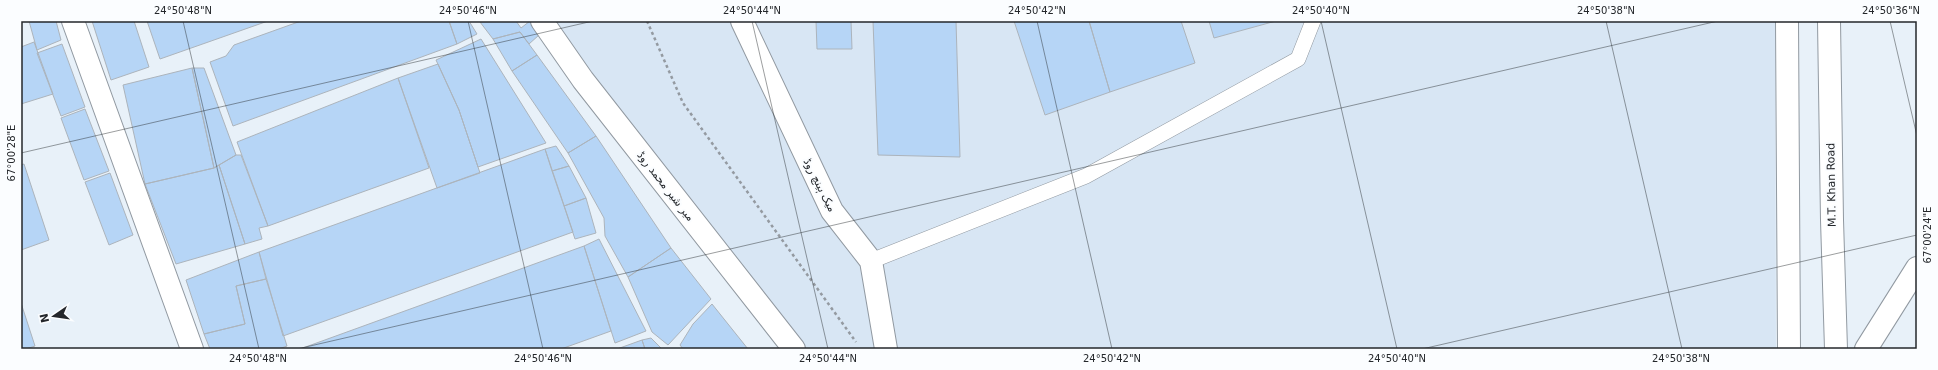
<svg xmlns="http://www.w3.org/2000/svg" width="1938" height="370" font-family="'DejaVu Sans',Vazirmatn,sans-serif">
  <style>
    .built { fill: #d8e6f4 }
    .building { fill: #b6d5f6; stroke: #acb4bc }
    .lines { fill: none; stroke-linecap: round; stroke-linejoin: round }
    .lane-casing { stroke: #9199a1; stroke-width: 16 }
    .street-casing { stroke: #9199a1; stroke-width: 24 }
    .primary-casing { stroke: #9199a1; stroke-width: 24 }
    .highway-casing { stroke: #9199a1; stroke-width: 24 }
    .path { stroke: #949aa1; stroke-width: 2.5; stroke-dasharray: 3 3; stroke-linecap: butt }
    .lane { stroke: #fff; stroke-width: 15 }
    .street { stroke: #fff; stroke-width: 22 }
    .primary { stroke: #fff; stroke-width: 22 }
    .highway { stroke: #fff; stroke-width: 22 }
    .ticks { fill: none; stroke: #24272b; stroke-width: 1; stroke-opacity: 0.45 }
    .labels { text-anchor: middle; stroke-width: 4; stroke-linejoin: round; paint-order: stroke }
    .street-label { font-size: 11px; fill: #24272b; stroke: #fbfdff }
    .neatline { fill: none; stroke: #24272b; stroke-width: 1.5 }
    .ticks-label { font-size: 10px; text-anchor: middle; fill: #24272b }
  </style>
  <rect width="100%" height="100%" fill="#e8f1f9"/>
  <path class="built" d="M542 21H1775L1776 349H793Z"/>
  <path class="building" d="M29 21H56L61 40 37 50Z
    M92 21H134L149 67 111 80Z
    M147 21H268L160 59Z
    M301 21H449L457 44 233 126 210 62 226 56 234 45Z
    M449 21H469L477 34 457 44Z
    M516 21 521 28 530 21 539 35 529 44 520 32 493 39 480 22Z
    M816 21H851L852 49H817Z
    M873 21H956L960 157 878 155Z
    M1014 21H1089L1110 92 1045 115Z
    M1089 21H1181L1195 63 1110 92Z
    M1209 21H1276L1214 38Z
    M520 32 537 55 512 71 493 39Z
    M481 39 546 143 478 167 459 110 436 60Z
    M34 42 53 94 21 104V47Z
    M62 44 85 107 61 116 37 53Z
    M537 55 596 136 568 153 512 71Z
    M438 64 459 110 480 173 437 188 398 78Z
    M192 68 214 168 145 184 123 85Z
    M192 68H204L236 155 214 168Z
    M398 78 429 168 268 226 237 142Z
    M85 109 109 171 84 180 61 118Z
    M596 136 671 248 628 277 605 236 604 218 568 153Z
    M556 146 569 166 552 171 545 149Z
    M545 149 573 232 283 336 259 252Z
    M236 155H241L268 226 259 228 262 239 245 244 219 165Z
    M24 164 49 240 21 250V165Z
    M219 165 245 244 176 264 145 184 214 168Z
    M569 166 586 198 564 206 552 171Z
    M110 173 133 235 109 245 85 182Z
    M586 198 596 233 575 239 564 206Z
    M599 239 646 331 615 343 584 246Z
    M584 246 611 331 561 349H300Z
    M671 248 711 299 668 345 652 332 628 277Z
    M259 252 266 279 236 286 245 324 204 334 186 280Z
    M266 279 287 346 279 349H210L204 334 245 324 236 286Z
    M21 303 35 346 26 349H21Z
    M712 304 748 349H683L680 345 693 324Z
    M651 338 662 349H645L642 340Z
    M642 340 645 349H617Z"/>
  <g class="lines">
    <g class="lane-casing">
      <path id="lane" d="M871 261 1086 176 1298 59 1313 21"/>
    </g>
    <g class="street-casing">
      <path id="street" d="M73 21 192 349
        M542 21 583 80 794 349
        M742 21 832 211 871 261 886 349"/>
    </g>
    <g class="primary-casing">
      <path id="primary" d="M1866 349 1917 268"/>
    </g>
    <g class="highway-casing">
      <path id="highway" d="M1787 21 1789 349
        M1829 21 1832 220 1836 349"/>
    </g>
    <path class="path" d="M647 21 683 103 856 342"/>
    <use href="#lane" class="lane"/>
    <use href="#street" class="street"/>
    <use href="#primary" class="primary"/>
    <use href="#highway" class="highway"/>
  </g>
  <path class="ticks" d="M183 21 259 349M468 21 543 349M752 21 828 349M1037 21 1112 349M1321 21 1397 349M1606 21 1682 349M1890 21 1917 136M21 153 593 21M297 349 1718 21M1422 349 1917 235"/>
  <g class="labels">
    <g class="street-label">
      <text transform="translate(820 185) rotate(63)" y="4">میک ہینچ روڈ</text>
      <text transform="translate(1831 185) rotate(-91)" y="4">M.T. Khan Road</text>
      <text transform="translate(666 186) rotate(52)" y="4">میر شیر محمد روڈ</text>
    </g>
  </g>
  <rect width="1938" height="370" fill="none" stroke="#fbfdff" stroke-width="44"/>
  <g transform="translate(54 316) rotate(257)" stroke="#fbfdff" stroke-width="3" paint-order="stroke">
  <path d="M0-3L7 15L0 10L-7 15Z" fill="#24272b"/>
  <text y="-6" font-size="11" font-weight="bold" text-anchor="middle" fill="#24272b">N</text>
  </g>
  <rect x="22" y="22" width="1894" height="326" class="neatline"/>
  <g class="ticks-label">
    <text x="183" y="14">24°50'48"N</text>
    <text x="468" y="14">24°50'46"N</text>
    <text x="752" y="14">24°50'44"N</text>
    <text x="1037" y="14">24°50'42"N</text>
    <text x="1321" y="14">24°50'40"N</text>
    <text x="1606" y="14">24°50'38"N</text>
    <text x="1891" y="14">24°50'36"N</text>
    <text transform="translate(11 153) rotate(-90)" y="4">67°00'28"E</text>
    <text transform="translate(1927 235) rotate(-90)" y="4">67°00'24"E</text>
    <text x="258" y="362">24°50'48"N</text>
    <text x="543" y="362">24°50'46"N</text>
    <text x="828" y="362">24°50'44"N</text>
    <text x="1112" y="362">24°50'42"N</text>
    <text x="1397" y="362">24°50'40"N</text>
    <text x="1681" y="362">24°50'38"N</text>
  </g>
</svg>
